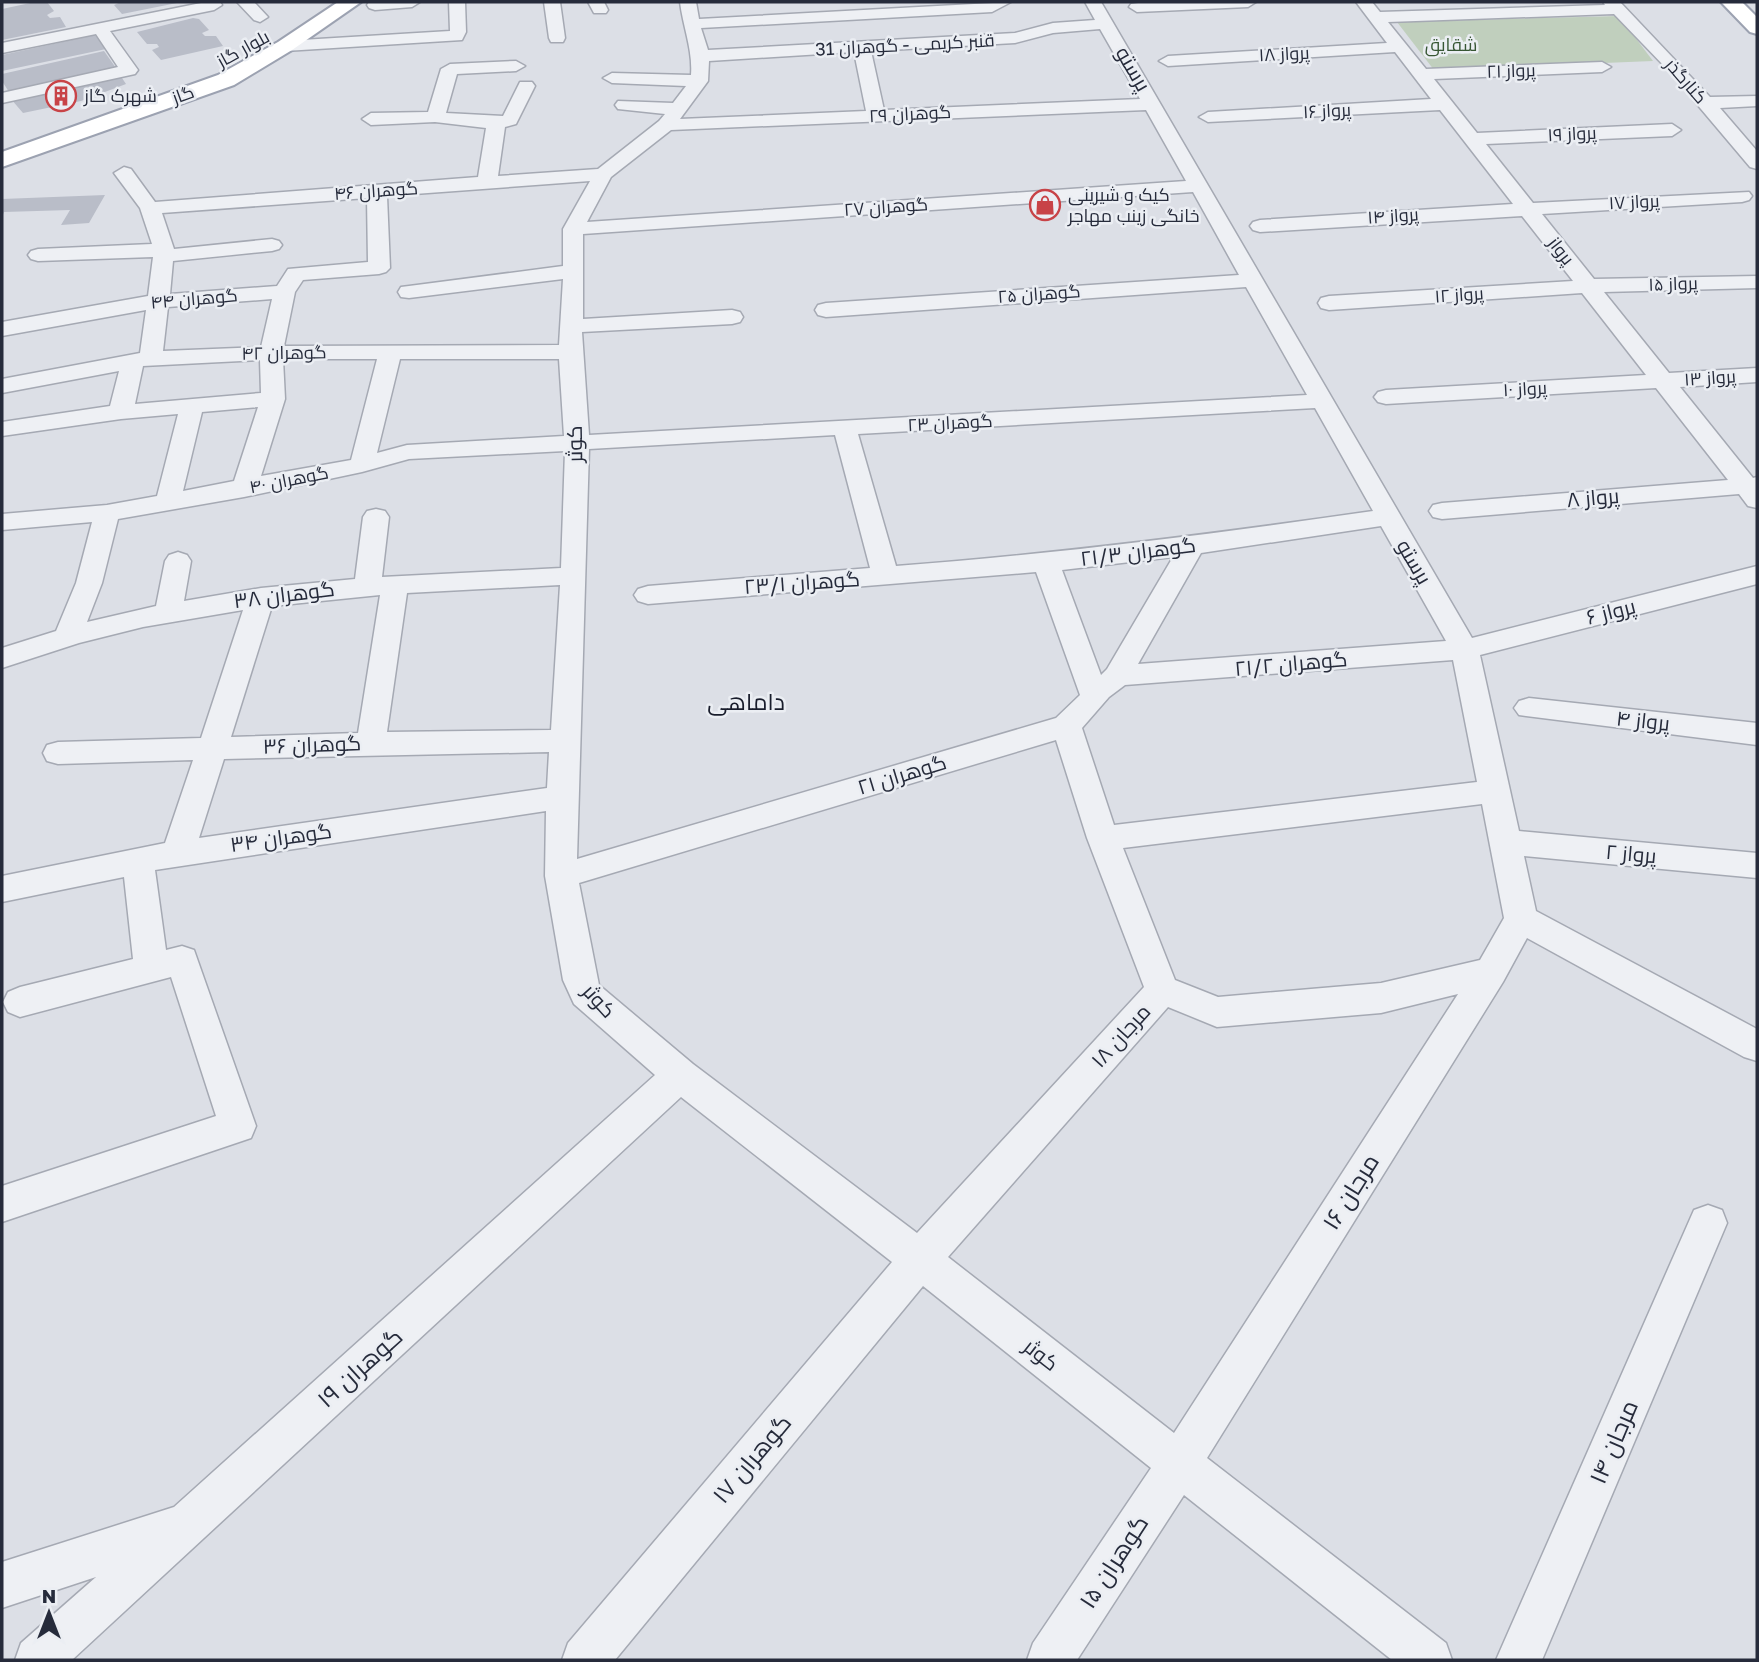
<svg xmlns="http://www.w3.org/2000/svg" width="1759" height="1662" font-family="'Golos Text',Cairo,sans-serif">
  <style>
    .green { fill: #c0cfbd }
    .building { fill: #b9bdc8 }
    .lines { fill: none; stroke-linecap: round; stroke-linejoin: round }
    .minor-casing { stroke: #a5a9b3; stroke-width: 3 }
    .major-casing { stroke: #9ca2b1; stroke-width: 4 }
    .minor { fill: #eef0f4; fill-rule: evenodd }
    .major { fill: #fff; fill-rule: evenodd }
    .labels { text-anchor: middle; stroke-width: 5; stroke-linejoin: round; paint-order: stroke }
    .far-street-label { font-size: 18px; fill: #262b3b; stroke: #ebeef3 }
    .far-park-label { font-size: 18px; fill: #375634; stroke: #ebeef3 }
    .far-poi-label { font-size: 18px; fill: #262b3b; stroke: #ebeef3; text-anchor: start }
    .street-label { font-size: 21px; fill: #262b3b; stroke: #ebeef3 }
    .neighbourhood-label { font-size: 23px; fill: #191d2c; stroke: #ebeef3 }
    .near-street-label { font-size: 24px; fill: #262b3b; stroke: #ebeef3 }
  </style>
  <rect width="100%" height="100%" fill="#dcdfe6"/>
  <path class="green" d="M1619 16 1653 61 1434 70 1397 22Z"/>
  <path class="building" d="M35 2H47L54 11 47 15 50 18 60 17 66 27 2 40V9Z
    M121 2H177V3L122 14 114 5Z
    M193 18 199 19 209 30 202 33 205 36H216L223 46 161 60 152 50 159 47 157 44H147L137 32Z
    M95 35 106 49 2 71V55Z
    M104 51 116 68 9 92 2 81V74Z
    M120 75 126 84 81 101 23 113 11 99Z
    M105 195 89 223 61 225 70 210 4 212 2 217V199Z"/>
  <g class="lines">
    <g class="minor-casing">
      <path id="minor" d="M206 2H220L222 5 214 10 110 31 138 70 135 74 2 103V93L118 67 96 34 2 53V43Z
        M237 2H254L268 17 260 22 254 20Z
        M369 2H420L412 7 375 10 369 8 367 5Z
        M449 2H465L466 32 462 40 285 51 276 46 285 41 450 31Z
        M544 2H560L565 38 563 42H551L549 38Z
        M588 2H604L608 10 606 13H594Z
        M680 2H696L699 19 1011 2 992 12 701 28 708 50 1015 33 1053 23 1095 20 1085 2H1101L1472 638 1757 566V584L1480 655 1519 831 1757 853V878L1524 856 1536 911 1757 1029V1061L1744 1057 1527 938 1503 982 1207 1458 1446 1643 1452 1660H1392L1184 1495 1077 1660H1027L1033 1643 1151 1468 923 1286 615 1660H562L568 1643 892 1262 681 1097 72 1660H15L21 1643 96 1577 2 1608V1562L174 1507 655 1075 574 1004 563 980 545 876 546 811 155 870 166 950 182 946 194 950 256 1126 251 1138 2 1222V1186L216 1116 171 977 20 1017 8 1012 3 1002 8 992 20 987 133 959 124 877 2 902V876L165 843 193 760 58 764 47 761 43 753 47 745 58 742 201 738 243 610 143 627 79 643 2 668V648L56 631 76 583 92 522 2 530V514L107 505 157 496 178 414 121 419 2 436V422L110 406 119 371 2 393V379L140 353 146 310 2 336V322L148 296 153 257 38 261 31 259 28 255 31 251 38 249 152 244 140 208 114 173 124 167 131 169 155 202 478 177 486 128 435 122 371 125 362 119 371 113 428 112 441 69 450 64 516 61 525 66 516 71 457 74 446 113 503 116 520 82H532L535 86 516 124 505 127 498 176 598 169 659 121 665 114 618 109 615 105 618 101 673 103 686 86 612 83 603 78 612 73 691 75C693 50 683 27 680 2ZM1100 29 1140 99 884 110 871 51 1015 43 1053 33ZM854 52 866 111 680 119 708 81 709 61ZM1146 110 1186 181 587 222 611 177 671 130ZM590 181 563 229V266L409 286 401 287 398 292 401 297 409 298 563 279 559 345 284 346 295 292 303 280 379 274 386 272 390 268 387 196ZM1193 192 1239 275 826 303 818 305 815 310 818 315 826 317 1246 287 1307 395 589 435 582 332 732 324 740 322 743 317 740 312 732 310 583 319V234ZM367 198 368 262 288 269 277 286 170 294 173 261 272 251 279 249 282 245 279 241 272 239 174 249 162 213ZM272 299 261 347 163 351 168 307ZM283 359H377L351 460 261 476 285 399ZM400 359H559L564 436 407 445 377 453ZM260 360 261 393 135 404 143 366ZM258 407 234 481 183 491 202 412ZM1315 408 1373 511C1214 534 1056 554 896 566L858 434ZM835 435 870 568 648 586 638 589 634 595 638 601 648 604 1036 572 1080 695 1056 718 577 859 589 449ZM565 451 561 568 382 577 389 517 385 511 376 509 367 511 363 517 355 579 261 588 184 601 191 561 187 555 178 552 169 555 165 561 156 606 87 622 102 583 118 519 244 497 362 472 409 459ZM1381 526 1446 641 1138 664 1201 553ZM1173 557 1107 669 1101 675 1062 570ZM560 585 551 730 387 732 407 593ZM380 595 358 733 231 737 272 606ZM1453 660 1477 782 1114 825 1082 728 1109 697 1125 685ZM1056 740 1087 838 1144 987 917 1233 693 1064 599 985 579 883ZM549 752 547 788 199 838 224 759ZM1482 804 1504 918 1480 960 1381 983 1218 997 1175 980 1123 848ZM1458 994 1174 1433 948 1257 1168 1007 1217 1027 1381 1013Z
        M1145 2H1256L1248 7 1137 12 1129 7 1131 4Z
        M1356 2H1372L1380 12 1605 5 1603 2H1620L1710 97 1757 96V106L1720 108 1757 151V169L1750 167 1668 70 1614 14 1388 22 1426 69 1602 62 1611 67 1602 72 1434 79 1477 133 1672 124 1681 130 1672 136 1486 144 1533 203 1749 192 1752 196 1749 200 1742 202 1542 214 1594 279 1757 276V288L1604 292 1669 373 1757 368V382L1680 387 1753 478 1757 477V508L1748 506 1739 494 1442 519 1433 517 1429 511 1433 505 1442 503 1728 480 1656 388 1386 404 1378 402 1374 397 1378 392 1386 390 1646 375 1582 293 1329 310 1321 308 1318 303 1321 298 1329 296 1573 281 1522 216 1260 232 1253 230 1250 226 1253 222 1260 220 1513 204 1440 110 1208 122 1199 117 1208 112 1431 99 1395 52 1168 66 1159 61 1168 56 1387 43Z
        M1529 698 1757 723V745L1519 715 1514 708 1519 701Z
        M1708 1205 1722 1210 1727 1223 1542 1660H1496L1694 1210Z"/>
    </g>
    <g class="major-casing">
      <path id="major" d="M338 2H361L292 50 234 85 2 167V152L218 75 278 42Z
        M1721 2H1742L1757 17V34L1750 32Z"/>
    </g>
    <use href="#minor" class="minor"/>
    <use href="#major" class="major"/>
  </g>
  <defs>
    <g id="building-ring" transform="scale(1.575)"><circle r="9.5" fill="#ebeef3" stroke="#c84347" stroke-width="1.5"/><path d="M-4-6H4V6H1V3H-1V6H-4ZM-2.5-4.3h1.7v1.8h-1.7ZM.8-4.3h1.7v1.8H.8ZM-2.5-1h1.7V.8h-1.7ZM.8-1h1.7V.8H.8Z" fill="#c84347"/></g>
    <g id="shop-ring" transform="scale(1.575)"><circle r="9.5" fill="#ebeef3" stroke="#c84347" stroke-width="1.5"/><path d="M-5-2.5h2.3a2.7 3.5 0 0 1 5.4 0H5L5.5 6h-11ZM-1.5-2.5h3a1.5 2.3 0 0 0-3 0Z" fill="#c84347"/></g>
  </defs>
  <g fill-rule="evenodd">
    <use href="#building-ring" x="61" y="96"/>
    <use href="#shop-ring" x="1045" y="205"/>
  </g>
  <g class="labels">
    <g class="far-street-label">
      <text transform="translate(905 45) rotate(-3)" y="6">قنبر کریمی - گوهران 31</text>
      <text transform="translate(243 49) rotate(-29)" y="6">بلوار گاز</text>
      <text transform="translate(1284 54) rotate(-3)" y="6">پرواز ۱۸</text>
      <text transform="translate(1511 71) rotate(-2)" y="6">پرواز ۲۱</text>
      <text transform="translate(1686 81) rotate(49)" y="6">کنارگذر</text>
      <text transform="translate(183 95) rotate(-20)" y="6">گاز</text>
      <text transform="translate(1327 111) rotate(-3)" y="6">پرواز ۱۶</text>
      <text transform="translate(910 114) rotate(-3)" y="6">گوهران ۲۹</text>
      <text transform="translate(1572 134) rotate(-3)" y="6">پرواز ۱۹</text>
      <text transform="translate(376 191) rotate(-4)" y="6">گوهران ۴۶</text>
      <text transform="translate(1634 202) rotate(-3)" y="6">پرواز ۱۷</text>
      <text transform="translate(886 207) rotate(-4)" y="6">گوهران ۲۷</text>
      <text transform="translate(1393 216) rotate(-4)" y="6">پرواز ۱۴</text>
      <text transform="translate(1561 251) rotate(52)" y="6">پرواز</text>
      <text transform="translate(1673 284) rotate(-2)" y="6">پرواز ۱۵</text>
      <text transform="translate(1039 294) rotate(-4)" y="6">گوهران ۲۵</text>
      <text transform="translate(1459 295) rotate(-4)" y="6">پرواز ۱۲</text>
      <text transform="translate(194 299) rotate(-5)" y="6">گوهران ۴۴</text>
      <text transform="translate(284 353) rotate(-1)" y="6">گوهران ۴۲</text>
      <text transform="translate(1710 378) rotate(-4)" y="6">پرواز ۱۳</text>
      <text transform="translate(1525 389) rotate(-3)" y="6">پرواز ۱۰</text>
      <text transform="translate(950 423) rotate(-3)" y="6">گوهران ۲۳</text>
      <text transform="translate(289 480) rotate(-11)" y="6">گوهران ۴۰</text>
    </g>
    <g class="far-park-label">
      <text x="1451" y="51">شقایق</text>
    </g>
    <g class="far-poi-label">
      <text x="84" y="102">شهرک گاز</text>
      <text x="1068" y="201">کیک و شیرینی<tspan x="1068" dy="21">خانگی زینب مهاجر</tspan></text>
    </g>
    <g class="street-label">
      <text transform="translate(1133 69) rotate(60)" y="7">پرستو</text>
      <text transform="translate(575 444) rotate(-91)" y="7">کوثر</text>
      <text transform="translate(1593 498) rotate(-5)" y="7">پرواز ۸</text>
      <text transform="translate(1138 552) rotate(-7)" y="7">گوهران ۲۱/۳</text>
      <text transform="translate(1414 562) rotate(60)" y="7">پرستو</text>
      <text transform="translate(802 583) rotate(-4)" y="7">گوهران ۲۳/۱</text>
      <text transform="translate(284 595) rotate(-7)" y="7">گوهران ۳۸</text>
      <text transform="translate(1611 612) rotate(-14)" y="7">پرواز ۶</text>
      <text transform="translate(1291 664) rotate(-5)" y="7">گوهران ۲۱/۲</text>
      <text transform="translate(1643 721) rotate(6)" y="7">پرواز ۴</text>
      <text transform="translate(312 745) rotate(-2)" y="7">گوهران ۳۶</text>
      <text transform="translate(902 775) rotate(-17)" y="7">گوهران ۲۱</text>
      <text transform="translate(281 838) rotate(-8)" y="7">گوهران ۳۴</text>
      <text transform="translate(1631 854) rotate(5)" y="7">پرواز ۲</text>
      <text transform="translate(599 1001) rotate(48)" y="7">کوثر</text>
      <text transform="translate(1121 1036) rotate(-48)" y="7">مرجان ۱۸</text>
      <text transform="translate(1041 1355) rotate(38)" y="7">کوثر</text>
    </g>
    <g class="neighbourhood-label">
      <text x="746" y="710">داماهی</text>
    </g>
    <g class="near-street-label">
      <text transform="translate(1351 1192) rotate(-58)" y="8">مرجان ۱۶</text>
      <text transform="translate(360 1368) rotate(-42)" y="8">گوهران ۱۹</text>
      <text transform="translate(1614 1442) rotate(-67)" y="8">مرجان ۱۴</text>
      <text transform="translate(752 1459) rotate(-50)" y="8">گوهران ۱۷</text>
      <text transform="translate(1114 1562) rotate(-57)" y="8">گوهران ۱۵</text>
    </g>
  </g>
  <rect width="1759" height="1662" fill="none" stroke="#262b3b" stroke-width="7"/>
  <g transform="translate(49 1613)" stroke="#ebeef3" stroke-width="5" paint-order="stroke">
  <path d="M0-5L12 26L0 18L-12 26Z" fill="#262b3b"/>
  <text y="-10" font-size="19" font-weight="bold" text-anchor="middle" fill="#262b3b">N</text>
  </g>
</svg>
